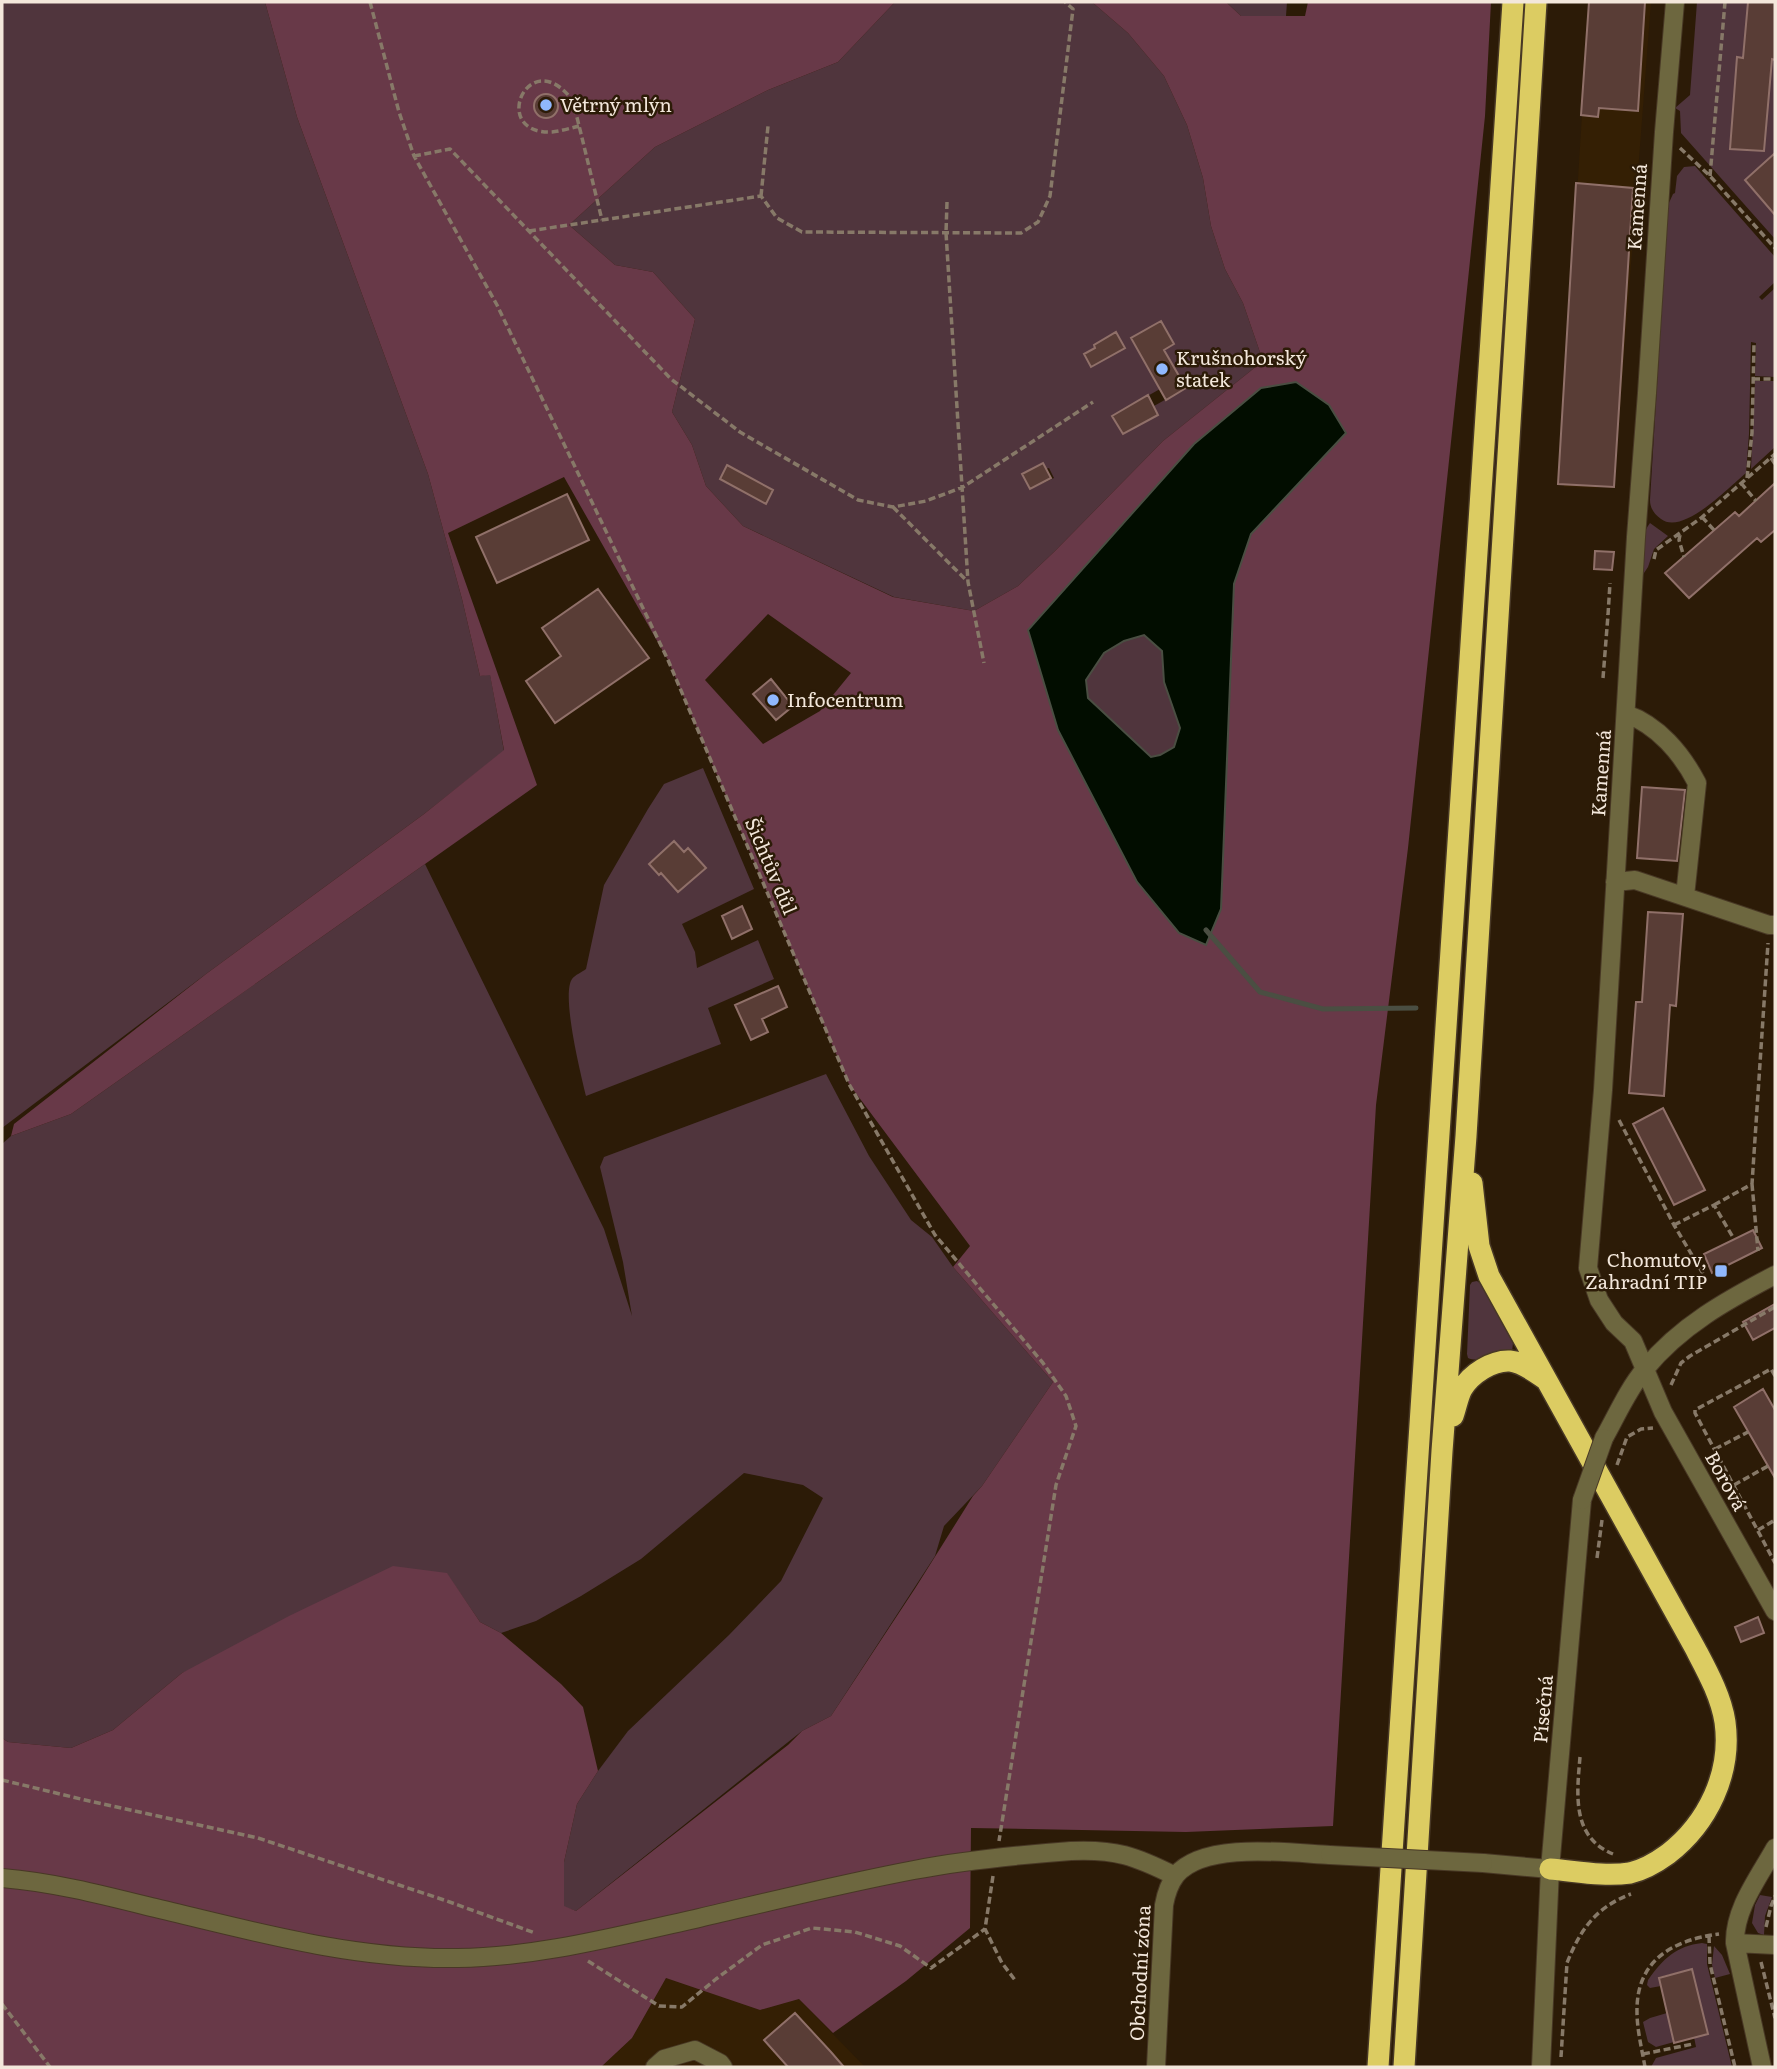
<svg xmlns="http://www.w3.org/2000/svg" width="1777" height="2069" font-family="Literata,serif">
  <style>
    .built { fill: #341f04 }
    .green { fill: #50353d; fill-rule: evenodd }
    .forest { fill: #683948; fill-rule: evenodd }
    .water { fill: #020d00; stroke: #4a4e42; stroke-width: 2; fill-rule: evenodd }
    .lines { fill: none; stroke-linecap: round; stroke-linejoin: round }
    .stream { stroke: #4a4e42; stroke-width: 5 }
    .building { fill: #593d36; stroke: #907069; stroke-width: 2 }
    .minor-casing { stroke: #483825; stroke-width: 20 }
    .highway-casing { stroke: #483825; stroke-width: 24 }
    .path { stroke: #877968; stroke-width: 3.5; stroke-dasharray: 7 3.5; stroke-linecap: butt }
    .minor { stroke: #6d673f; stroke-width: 18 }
    .highway { stroke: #dccc62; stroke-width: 21 }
    .minor-bridge-casing { stroke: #483825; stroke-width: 20; stroke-linecap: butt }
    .minor-bridge { stroke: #6d673f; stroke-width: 18 }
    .poi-dot { fill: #90b8fd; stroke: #2c1b07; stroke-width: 2.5 }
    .labels { text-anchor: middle; stroke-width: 5; stroke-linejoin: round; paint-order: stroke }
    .poi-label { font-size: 19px; fill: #f3e7db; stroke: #2c1b07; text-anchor: start }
    .street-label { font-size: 19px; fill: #f3e7db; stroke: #2c1b07 }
  </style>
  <rect width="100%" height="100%" fill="#2c1b07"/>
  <path class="built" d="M1589 2H1651L1614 487 1597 486V488L1564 487V484H1559Z
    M666 1978 760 2010 799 1999 865 2067H601L632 2038Z"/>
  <path class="green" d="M2 2H265L297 117 428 474 462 599 480 676 490 674 504 751 424 814 206 974 2 1128Z
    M895 2H1092L1128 33 1164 76 1187 125 1203 178 1211 226 1225 269 1243 303 1263 361 1163 441 1055 551 1018 586 974 611 894 597 743 526 706 486 692 445 672 412 695 319 653 272 615 265 569 225 655 147 768 90 838 62ZM1161 321 1174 344 1164 350 1186 388 1154 406 1158 415 1123 434 1112 416 1160 389 1131 338ZM1116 333 1125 348 1091 367 1095 348 1094 345ZM1043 464 1046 469 1049 468 1054 478 1030 489 1023 474ZM728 465 773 490 766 504 720 479Z
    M1226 2H1287L1286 16H1241Z
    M1697 2H1775V239L1681 133 1680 111 1675 108 1690 95Z
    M1695 166 1775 257V282L1759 297 1762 300 1775 288V377L1755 376 1756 343 1751 342 1749 434 1746 473C1729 487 1683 536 1661 519 1654 514 1650 508 1650 500L1668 205 1673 194 1675 193 1677 176 1684 167Z
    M1755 381H1775V447L1751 469Z
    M1650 523 1668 536 1654 549 1648 567 1642 576C1642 559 1639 537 1650 523Z
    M1144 635 1162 651 1164 682 1180 728 1174 747 1160 755 1151 757 1088 698 1086 680 1104 653 1124 641Z
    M703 768 754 889 682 924 695 952 697 968 758 940 774 979 708 1008 721 1044 586 1096C581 1075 561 995 572 979 575 975 582 972 586 969L604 885 648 809 664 784ZM674 841 684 852 688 848 706 868 678 892 668 881 686 865 679 857 659 875 649 864Z
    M425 864 604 1229 632 1316 623 1262 600 1167 604 1157 826 1074 869 1156 911 1220 932 1237 953 1267 1053 1382 982 1486 944 1526 935 1556 831 1716 802 1731 576 1911 564 1907V1862L577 1804 598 1771 628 1731 729 1635 781 1581 823 1498 803 1485 744 1473 641 1559 581 1596 536 1621 501 1633 480 1622 447 1574 182 1673 113 1730 71 1748 8 1742 2 1738V1144L11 1136 71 1114Z
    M1477 1281 1481 1284 1513 1343 1512 1352C1499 1354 1479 1363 1468 1358L1467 1354 1470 1285 1472 1282Z
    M1760 1895 1772 1897 1765 1916 1764 1935 1758 1933 1752 1923 1755 1905Z
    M1702 1943 1707 1944V1964L1732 2067H1651L1656 2058 1696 2047 1694 2037 1708 2033 1692 1969 1659 1977 1661 1986 1650 1988 1647 1985 1648 1980C1663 1959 1676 1946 1702 1943Z
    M1714 1946 1722 1955 1730 1974 1715 1978 1712 1965Z
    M1667 2013 1674 2042 1656 2047 1648 2042 1643 2022 1650 2018Z"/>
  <path class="forest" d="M265 2H895L838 62 768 90 655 147 569 225 615 265 653 272 695 319 672 412 692 445 706 486 743 526 893 597 974 611 1018 586 1055 551 1163 441 1263 361 1243 303 1225 269 1211 226 1203 178 1187 125 1164 76 1128 33 1092 2H1226L1241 16H1305L1308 2H1491L1485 116 1460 357 1408 848 1376 1105 1333 1826 1186 1832 971 1828 970 1928 906 1981 833 2033 799 1999 760 2010 666 1978 632 2038 601 2067H2V1738L8 1742 71 1748 113 1730 182 1673 289 1616 393 1566 447 1573 480 1622 501 1633 561 1684 583 1707 598 1771 577 1804 564 1862V1906L576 1911 788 1745 802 1731 831 1716 916 1587 973 1496 982 1486 1053 1382 953 1267 970 1246 849 1084 668 660 564 477 448 533 537 785 71 1114 11 1136 14 1124 206 974 424 814 504 750 490 675 480 676 462 599 428 474 297 117ZM1346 433 1251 534 1234 584 1179 933 1137 882 1058 730 1194 444ZM768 614 851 673 820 711 763 744 705 680Z"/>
  <path class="water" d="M1296 382 1329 405 1346 433 1251 534 1234 584 1221 909 1206 945 1179 933 1137 882 1058 730 1028 630 1194 444 1261 388ZM1144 635 1162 651 1164 682 1180 728 1174 747 1160 755 1151 757 1088 698 1086 680 1104 653 1124 641Z"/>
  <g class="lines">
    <path class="stream" d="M1206 930 1260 992 1323 1009 1416 1008"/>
  </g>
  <path class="building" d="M1589 2H1645L1638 111 1599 108 1598 117 1581 115Z
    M1748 2H1775V60L1772 59 1764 151 1730 149 1737 57 1743 58Z
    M534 106a12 12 0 1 1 24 0a12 12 0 1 1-24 0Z
    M1775 153V215L1745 180Z
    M1576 183 1633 188 1614 487 1558 484Z
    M1161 321 1174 344 1164 350 1186 388 1166 400 1131 338Z
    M1116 332 1125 348 1091 367 1084 354 1095 348 1094 345Z
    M1148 395 1158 415 1123 434 1112 416Z
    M1043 463 1051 478 1030 489 1022 474Z
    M727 465 773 490 766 504 720 479Z
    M1775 483V530L1761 542 1757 538 1689 598 1665 573 1735 512 1739 516Z
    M567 494 589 540 497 583 476 537Z
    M1595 551 1614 552 1612 570 1594 569Z
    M598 589 649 658 555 723 526 681 561 656 542 628Z
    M771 679 793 706 776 720 753 694Z
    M1642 787 1685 790 1677 861 1637 858Z
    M674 841 684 852 688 848 706 868 678 892 661 873 659 875 649 864Z
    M742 906 752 929 732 939 722 916Z
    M1648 912 1683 914 1676 1006 1670 1005 1664 1096 1629 1093 1636 1002H1642Z
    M778 986 787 1007 762 1019 768 1032 751 1040 735 1005Z
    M1663 1108 1705 1190 1674 1205 1633 1124Z
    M1753 1230 1762 1248 1712 1273 1704 1254Z
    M1775 1304V1328L1753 1340 1743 1322Z
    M1763 1389 1775 1410V1478L1734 1407Z
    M1758 1617 1764 1633 1741 1642 1735 1627Z
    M1692 1969 1708 2034 1674 2043 1659 1978Z
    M795 2013 831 2052 844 2067H788L764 2040Z"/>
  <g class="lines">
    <g class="minor-casing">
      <path id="minor" d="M1675 2 1664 132 1647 393 1636 537 1603 1090 1588 1268 1599 1300 1614 1323 1633 1341 1663 1412 1775 1611
        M1626 714C1658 725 1682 754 1697 783L1685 896
        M1615 882 1635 880 1769 925H1775
        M1604 1438C1617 1415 1628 1389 1645 1369 1680 1326 1727 1300 1775 1275
        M1071 1851C1116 1849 1135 1856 1175 1876
        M1483 1863 1550 1869
        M1735 1943 1775 1945
        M655 2067 664 2059 695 2050 720 2063 723 2067
        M1156 2067 1164 1905C1166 1894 1169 1884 1176 1875 1204 1841 1290 1853 1330 1855
        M1541 2067 1550 1869 1582 1500
        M1762 2067 1735 1943C1734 1909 1759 1877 1775 1848"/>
    </g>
    <g class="highway-casing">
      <path id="highway" d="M1472 1183 1479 1246 1489 1276 1695 1648C1707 1671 1721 1696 1725 1722 1732 1773 1708 1823 1668 1854 1657 1862 1643 1870 1630 1873 1604 1877 1575 1871 1550 1869
        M1453 1416C1456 1408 1458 1396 1462 1389 1471 1374 1492 1360 1510 1361 1522 1362 1535 1372 1545 1379
        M1378 2067 1513 2
        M1404 2067 1442 1451 1466 1136 1536 2"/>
    </g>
    <path class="path" d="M370 2 399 112 414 156 497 305 668 660 849 1084 935 1235 1043 1363 1066 1396 1076 1426 1056 1485 999 1841
      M579 126C571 128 561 131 552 132 488 135 529 41 573 101L602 220
      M1680 148 1710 176 1775 248
      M414 156 450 149 671 379 740 432 858 500 893 507 926 501 963 487 1093 402
      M1710 176 1725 2
      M761 196 768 126
      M947 202 946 233 968 582 984 663
      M529 231 761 196 777 218 802 232 1021 233 1038 222 1050 196 1073 9 1065 2
      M1753 379H1775
      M1771 458 1775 464
      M1747 478 1752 433 1754 344
      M1741 483 1756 501
      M893 507 967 581
      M1702 517 1714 530
      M1680 535 1679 540 1684 557
      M1654 559 1656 550 1701 518 1775 454
      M1608 615 1610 583
      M1603 678 1608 615
      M1619 1120 1674 1225 1705 1277
      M1752 1184 1758 1251
      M1714 1205 1752 1184 1768 943
      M1674 1225 1714 1205 1734 1239
      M1775 1376 1771 1369 1695 1410V1413L1775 1563
      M1671 1385 1681 1363 1690 1356 1775 1307
      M1774 1409 1775 1408
      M1715 1449 1748 1432
      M1617 1465 1627 1437 1641 1429 1653 1428
      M1734 1485 1768 1466
      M1758 1530 1775 1520
      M1597 1558 1602 1520
      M1580 1757C1577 1793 1571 1837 1613 1854
      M2 1780 85 1800 258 1838 447 1901 535 1933
      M993 1876 985 1929 1002 1963 1015 1980
      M1766 1927 1771 1906 1775 1896
      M1709 1936 1710 1964 1735 2067
      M588 1961 659 2006 682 2007 716 1979 762 1945 812 1928 855 1932 900 1946 931 1968 985 1929
      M1761 1962 1775 2018
      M2 2004 50 2067
      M1643 2054 1693 2044
      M1561 2057 1567 1963C1580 1930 1596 1907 1631 1894
      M1645 2067C1642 2050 1637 2030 1637 2012 1636 1960 1673 1940 1719 1934"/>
    <use href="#minor" class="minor"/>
    <use href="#highway" class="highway"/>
    <g class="minor-bridge-casing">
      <path id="minor-bridge" d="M1582 1500 1604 1438
        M1330 1855 1483 1863
        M2 1878C51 1882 99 1894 147 1906 249 1930 352 1960 458 1958 538 1957 617 1936 695 1919 768 1902 840 1884 914 1870 966 1860 1018 1855 1071 1851"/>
    </g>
    <use href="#minor-bridge" class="minor-bridge"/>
  </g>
  <g class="poi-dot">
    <circle cx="546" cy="105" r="7"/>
    <circle cx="1162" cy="369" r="7"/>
    <circle cx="773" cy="700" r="7"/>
    <rect x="1714" y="1264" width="14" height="14" rx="3.5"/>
  </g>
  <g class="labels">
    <g class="poi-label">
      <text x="560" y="112">Větrný mlýn</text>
      <text x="1176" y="365">Krušnohorský<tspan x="1176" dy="22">statek</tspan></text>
      <text x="787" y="707">Infocentrum</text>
      <text x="1707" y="1267" text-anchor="end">Chomutov,<tspan x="1707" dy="22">Zahradní TIP</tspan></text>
    </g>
    <g class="street-label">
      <text transform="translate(1637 207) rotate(-86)" y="7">Kamenná</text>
      <text transform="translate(1601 773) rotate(-86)" y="7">Kamenná</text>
      <text transform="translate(771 866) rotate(67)" y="7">Šichtův důl</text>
      <text transform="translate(1726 1481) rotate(61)" y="7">Borová</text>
      <text transform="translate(1543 1709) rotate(-85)" y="7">Písečná</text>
      <text transform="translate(1140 1973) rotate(-87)" y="7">Obchodní zóna</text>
    </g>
  </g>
  <rect width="1777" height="2069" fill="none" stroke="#f3e7db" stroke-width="7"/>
</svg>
